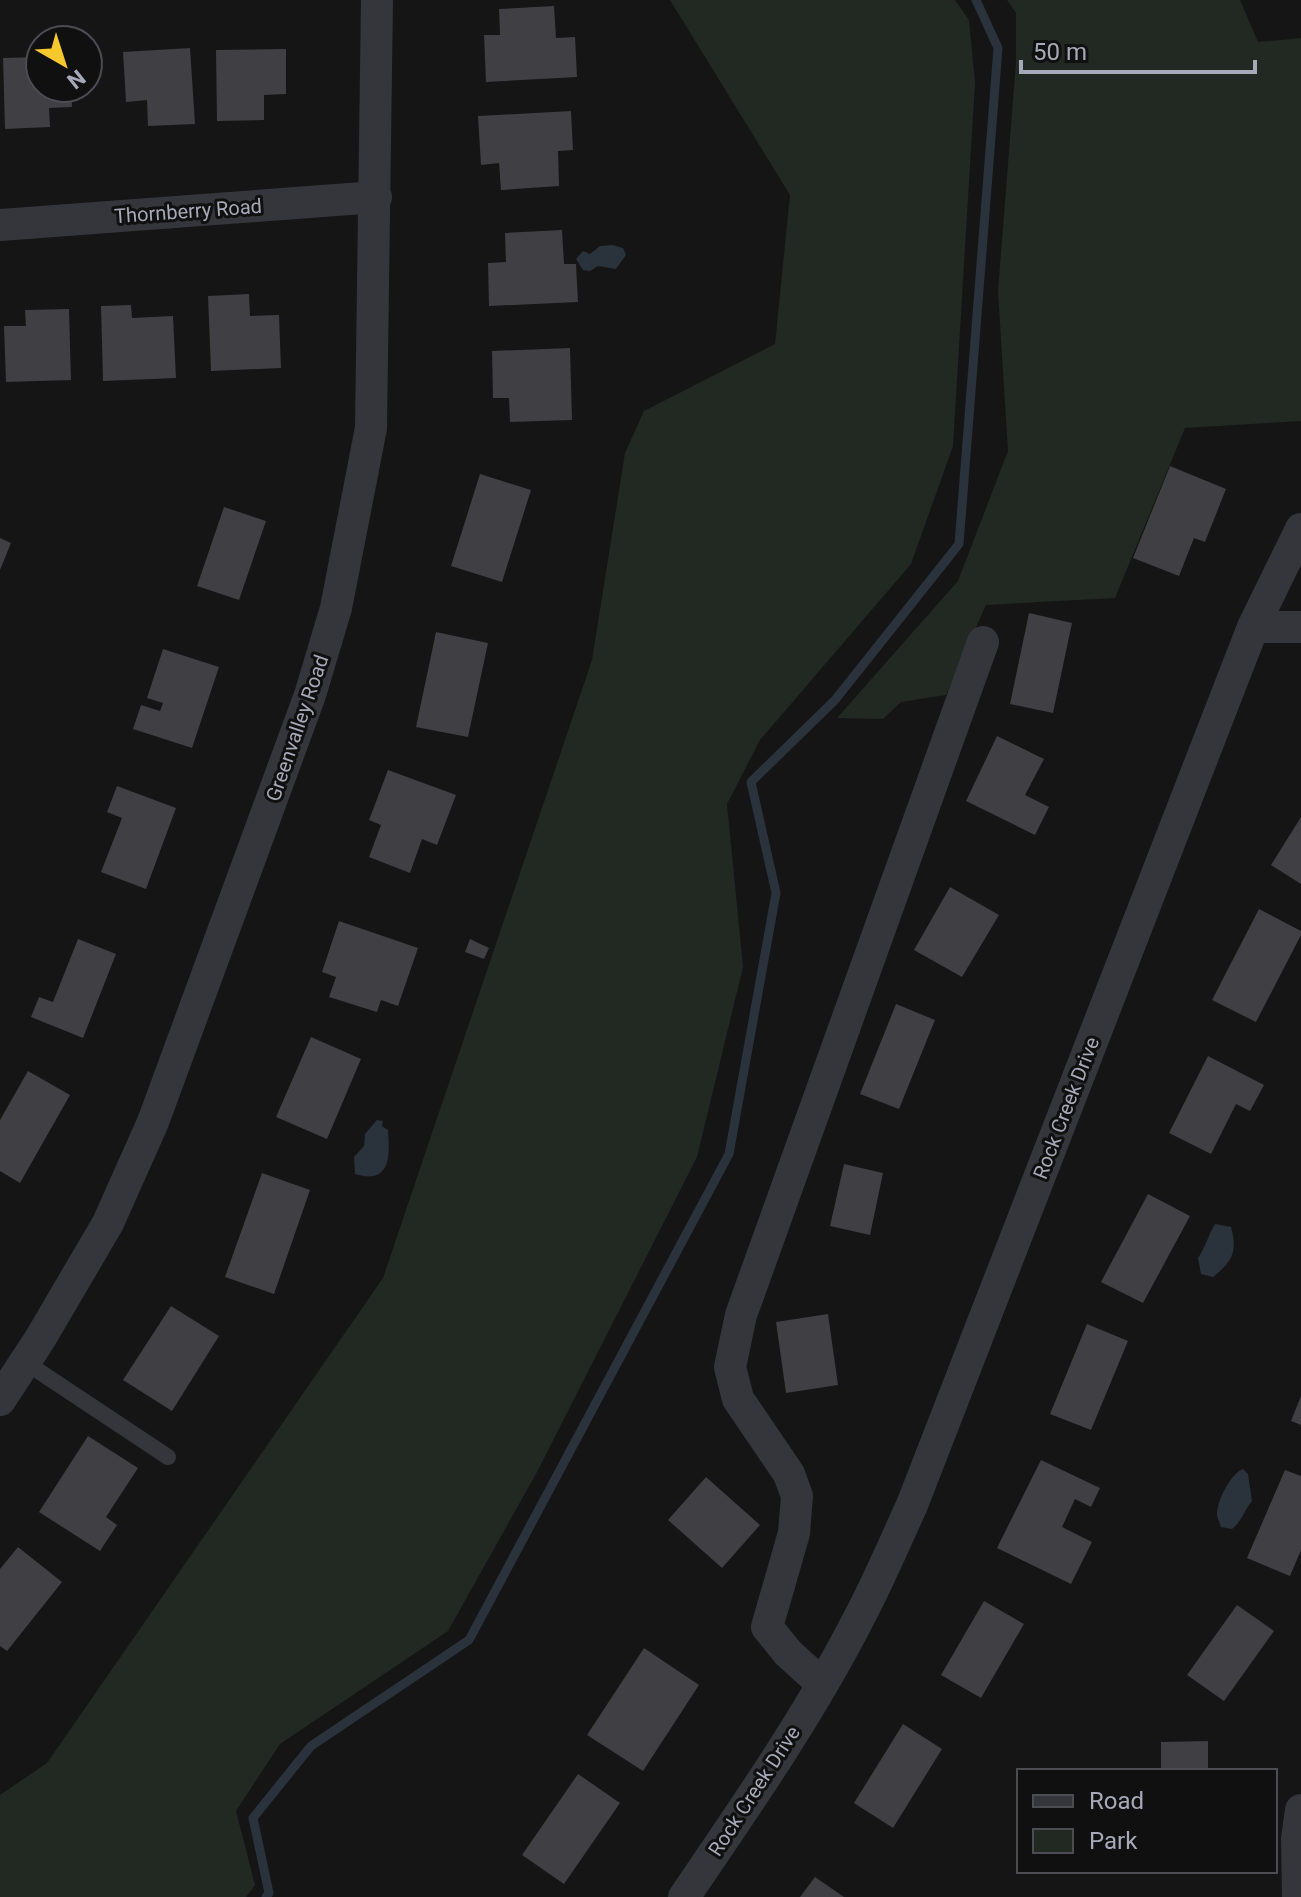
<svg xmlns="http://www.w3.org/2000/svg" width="1301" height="1897" font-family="Roboto,sans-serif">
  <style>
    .green { fill: #212922 }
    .water { fill: #2a323b }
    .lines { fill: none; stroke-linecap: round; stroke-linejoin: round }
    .stream { stroke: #2a323b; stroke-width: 9 }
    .building { fill: #3f3f44 }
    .service { stroke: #35363c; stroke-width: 16 }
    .minor { stroke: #35363c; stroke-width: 32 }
    .labels { text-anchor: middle; stroke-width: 6; stroke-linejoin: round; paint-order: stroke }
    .street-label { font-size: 20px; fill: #a6a9b7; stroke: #101011 }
  </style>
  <rect width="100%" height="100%" fill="#151516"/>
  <path class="green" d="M670 0H955L969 20 975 83 953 446 911 564 760 740 727 804 743 967 697 1157 537 1472 448 1631 280 1744 236 1811 255 1885 246 1897H0V1795L47 1763 383 1278 592 660 625 453 644 411 775 344 790 195Z
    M1007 0H1240L1258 42 1301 38V421L1185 428 1115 598 986 605 946 695 901 702 883 719 837 718 958 581 1008 451 998 291 1016 62V13Z"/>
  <path class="water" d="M613 245 623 248 626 255 616 269 598 266 590 271 583 270 576 259 583 251 590 254 600 246Z
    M377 1120 383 1121 382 1126 388 1130C390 1156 391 1185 355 1174L354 1157 364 1146 365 1134Z
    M1215 1224 1231 1227C1238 1251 1232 1262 1213 1277L1201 1274 1198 1258C1206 1247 1208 1235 1215 1224Z
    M1243 1469 1248 1474 1252 1501C1244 1511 1242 1521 1232 1529L1221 1527C1220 1523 1217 1518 1217 1514 1217 1501 1231 1473 1243 1469Z"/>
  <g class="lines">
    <path class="stream" d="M266 1897 269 1893 253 1818 311 1746 469 1640 729 1154 776 893 751 782 835 700 959 544 998 48 976 0"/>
  </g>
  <path class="building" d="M554 6 556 38 575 37 577 77 486 82 484 35H500L499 9Z
    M190 48 195 124 148 126 147 100 126 102 123 52Z
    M286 49V94L264 95V120L217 121 216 50Z
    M40 57V88H71L72 107 49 108 50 127 5 129 3 58Z
    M571 111 573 150 558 151 559 186 501 190 499 163 481 165 478 116Z
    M562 230 564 264H576L578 302 489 306 488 263 506 262 505 233Z
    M249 294 250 316 279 315 281 368 211 371 208 296Z
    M131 305 132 318 173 316 176 378 103 381 101 306Z
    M69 309 71 380 6 382 4 326H26L25 310Z
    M570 348 572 420 510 422 509 398H493L492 351Z
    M1170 466 1226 489 1205 542 1194 538 1179 576 1133 558Z
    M480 474 531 490 502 582 451 566Z
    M224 507 266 521 239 600 197 586Z
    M0 538 11 543 0 570Z
    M1029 613 1072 623 1053 713 1010 704Z
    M436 632 488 643 468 737 416 727Z
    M163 649 219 667 192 748 133 729 141 705 160 711 163 703 147 698Z
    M997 736 1044 759 1025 795 1049 807 1035 835 966 801Z
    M388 770 456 795 437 845 422 839 410 873 369 857 381 825 369 820Z
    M117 786 176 808 146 889 101 872 122 818 107 812Z
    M1301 817V884L1271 865Z
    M950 887 999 915 962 977 914 950Z
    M1259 909 1301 931V935L1256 1022 1212 1000Z
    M339 921 418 948 398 1006 381 1000 377 1012 329 997 336 977 322 972Z
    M78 939 116 954 83 1038 31 1017 39 997 53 1002Z
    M470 939 489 948 484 959 465 952Z
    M896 1004 935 1020 899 1109 860 1094Z
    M311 1037 361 1059 327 1139 276 1117Z
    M1208 1056 1264 1085 1250 1111 1236 1104 1211 1154 1169 1133Z
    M28 1071 70 1095 20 1183 0 1171V1120Z
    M844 1164 883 1173 870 1235 830 1226Z
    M262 1173 310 1190 274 1294 225 1277Z
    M1148 1194 1190 1216 1143 1303 1101 1282Z
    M171 1306 219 1336 172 1411 123 1380Z
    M828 1314 838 1385 786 1393 776 1322Z
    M1087 1324 1128 1341 1091 1430 1050 1414Z
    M1301 1396V1425L1291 1421Z
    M88 1436 138 1468 106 1517 117 1525 100 1551 39 1512Z
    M1041 1460 1100 1488 1091 1507 1075 1499 1062 1527 1092 1542 1071 1584 997 1548Z
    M1285 1470 1301 1476V1550L1290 1576 1247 1558Z
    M706 1477 760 1525 722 1568 668 1520Z
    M18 1547 62 1582 7 1651 0 1646V1569Z
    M984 1601 1024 1624 981 1698 941 1675Z
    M1237 1605 1274 1631 1224 1701 1187 1675Z
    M644 1648 699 1685 643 1771 587 1735Z
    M903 1724 942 1749 893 1828 854 1803Z
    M1208 1741V1771H1161V1742Z
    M578 1774 620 1803 564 1884 522 1855Z
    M815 1877 844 1897H800Z"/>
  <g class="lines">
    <path class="service" d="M25 1362 168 1457"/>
    <path class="minor" d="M0 225 376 197
      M1253 627H1301
      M0 1400 40 1339 108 1223 153 1122 310 695 336 608 371 428 377 0
      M821 1683 788 1653 767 1627 794 1533 797 1496 789 1474 738 1399 730 1367 741 1315 983 642
      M684 1897C746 1806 810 1714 860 1616 879 1580 895 1542 912 1505L1253 627 1301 529
      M1298 1897 1297 1839 1301 1810"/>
  </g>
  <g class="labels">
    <g class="street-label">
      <text transform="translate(188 211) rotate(-4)" y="7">Thornberry Road</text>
      <text transform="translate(297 728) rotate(-71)" y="7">Greenvalley Road</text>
      <text transform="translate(1066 1108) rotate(-69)" y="7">Rock Creek Drive</text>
      <text transform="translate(754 1791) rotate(-57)" y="7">Rock Creek Drive</text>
    </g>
  </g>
  <rect x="1017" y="1769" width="260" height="104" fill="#101011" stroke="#4c4d53" stroke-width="2"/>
  <rect x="1033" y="1795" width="40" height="12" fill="#35363c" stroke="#4c4d53" stroke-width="2"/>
  <text x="1089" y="1809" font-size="24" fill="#a6a9b7">Road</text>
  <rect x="1033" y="1829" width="40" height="24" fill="#212922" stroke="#4c4d53" stroke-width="2"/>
  <text x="1089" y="1849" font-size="24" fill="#a6a9b7">Park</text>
  <g transform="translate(64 64) rotate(141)"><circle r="38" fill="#101011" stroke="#4c4d53" stroke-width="2"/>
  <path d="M0-6L14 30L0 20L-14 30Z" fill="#f5c82e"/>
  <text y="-12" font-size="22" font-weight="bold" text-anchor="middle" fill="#a6a9b7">N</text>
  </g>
  <path d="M1021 60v12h234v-12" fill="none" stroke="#a6a9b7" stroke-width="4"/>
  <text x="1033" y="60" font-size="24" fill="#a6a9b7" stroke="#101011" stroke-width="6" paint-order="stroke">50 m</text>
</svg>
